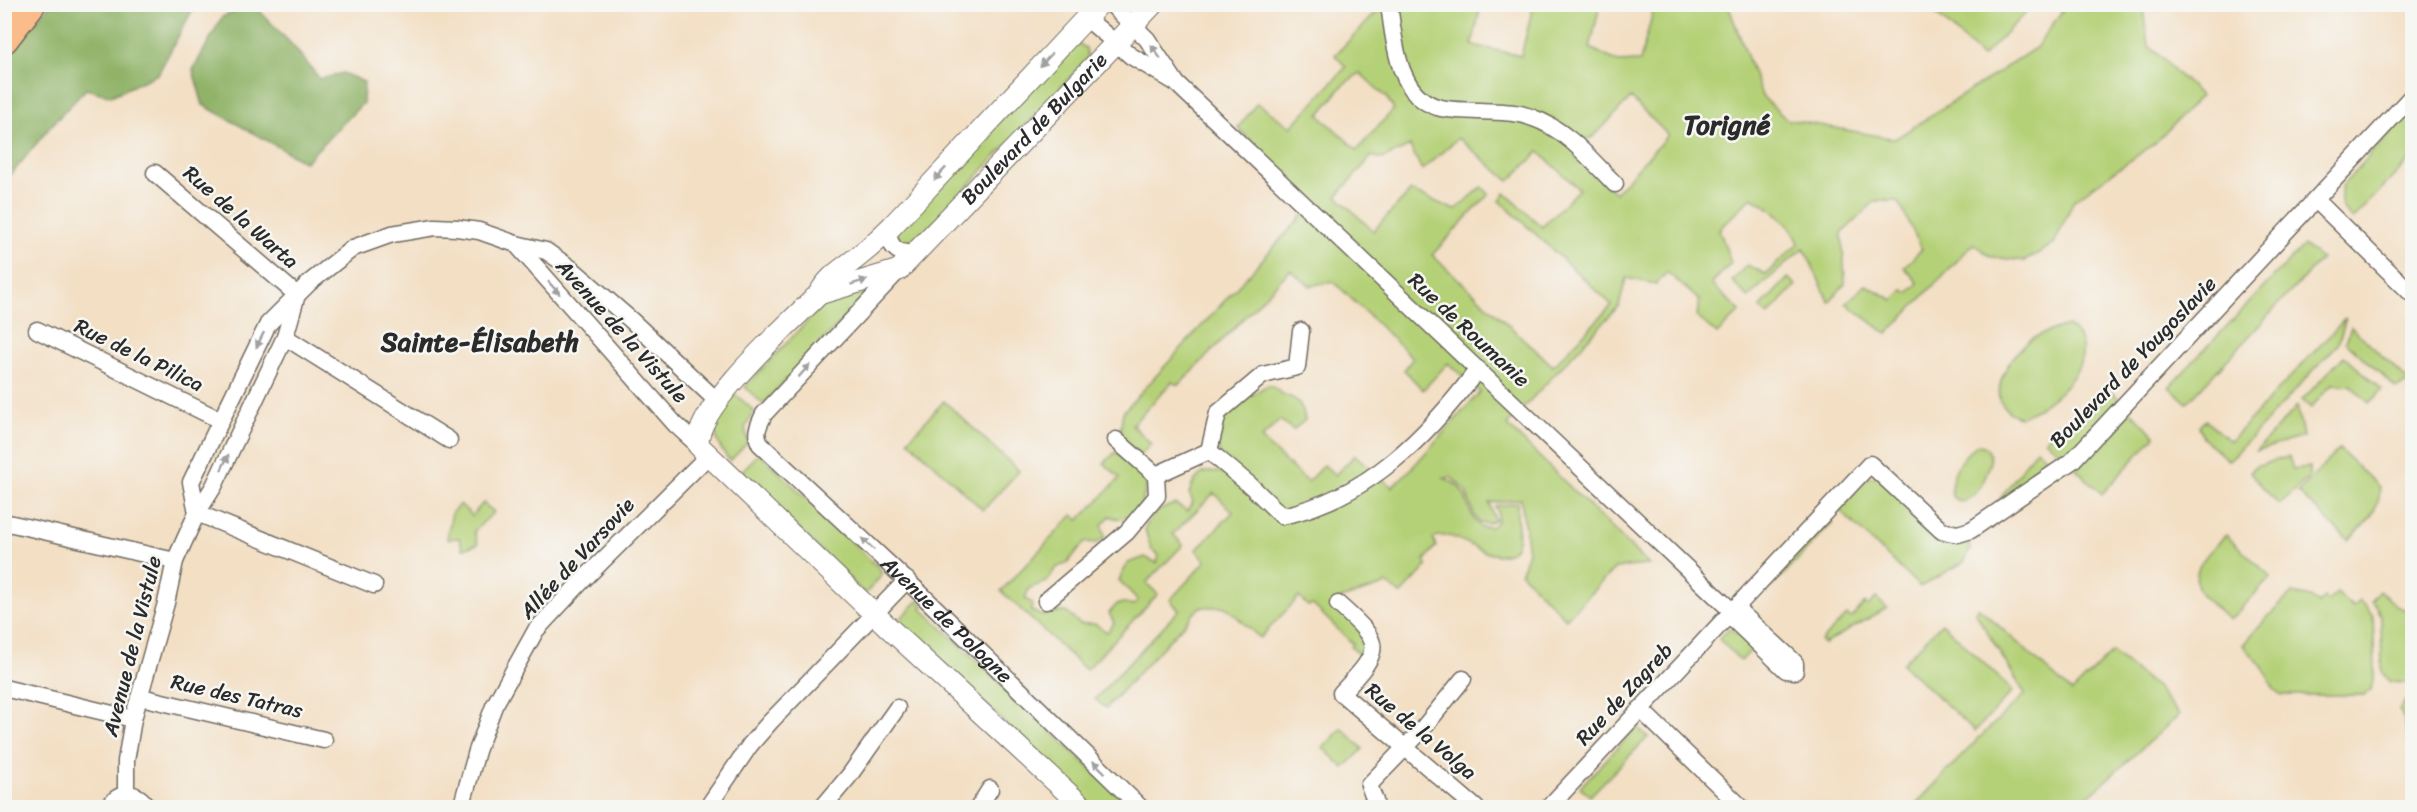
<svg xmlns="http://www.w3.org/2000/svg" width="2417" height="812" font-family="Sriracha,sans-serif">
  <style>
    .green { fill: #b5d178; stroke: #707e52; stroke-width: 1.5; fill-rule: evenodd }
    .forest { fill: #90b368; stroke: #5e6f4a; stroke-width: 1.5 }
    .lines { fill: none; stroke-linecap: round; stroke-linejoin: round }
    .minor-casing { stroke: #716a61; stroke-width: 19 }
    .tertiary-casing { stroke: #716a61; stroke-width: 23 }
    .trunk-casing { stroke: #716a61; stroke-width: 31 }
    .minor { stroke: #fff; stroke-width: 16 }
    .tertiary { stroke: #fff; stroke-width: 21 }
    .trunk { stroke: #fabc8b; stroke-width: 28 }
    .oneway { fill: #a0a0a0 }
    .labels { text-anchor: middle; stroke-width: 5; stroke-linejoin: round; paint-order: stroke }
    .street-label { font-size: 21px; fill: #2b2b2b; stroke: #f6f6f2 }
    .district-label { font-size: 27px; font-weight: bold; fill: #2b2b2b; stroke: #f6f6f2 }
  </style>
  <rect width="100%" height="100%" fill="#f6f6f2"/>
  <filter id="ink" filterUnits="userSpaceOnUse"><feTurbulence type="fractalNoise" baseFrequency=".0167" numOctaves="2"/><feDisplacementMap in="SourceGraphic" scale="12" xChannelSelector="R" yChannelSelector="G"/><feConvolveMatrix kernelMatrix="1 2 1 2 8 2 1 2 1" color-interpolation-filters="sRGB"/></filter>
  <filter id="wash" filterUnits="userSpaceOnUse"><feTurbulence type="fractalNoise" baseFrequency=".008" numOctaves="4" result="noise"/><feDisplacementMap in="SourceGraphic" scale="24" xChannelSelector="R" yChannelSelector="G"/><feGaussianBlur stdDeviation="1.35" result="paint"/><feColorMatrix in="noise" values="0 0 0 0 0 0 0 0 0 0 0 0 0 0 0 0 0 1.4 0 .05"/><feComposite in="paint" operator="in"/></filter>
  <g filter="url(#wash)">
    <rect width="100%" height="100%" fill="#f3dfc4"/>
    <path class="green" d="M1371 5H1481L1472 45 1521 56 1533 7 1530 5H1600L1590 48 1618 62 1640 61 1654 8 1636 5H1728L1762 96 1786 119 1895 139 2037 47 2066 5H2166L2161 10 2143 9 2148 45 2201 96 2155 143 2074 200 2054 244 2025 261 1992 257 1973 244 1887 334 1846 303 1866 285 1893 300 1903 290 1908 293 1918 283 1904 267 1922 249 1898 201H1875L1842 233 1845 284 1829 302 1804 248 1748 297 1732 281 1747 265 1766 274 1799 243C1790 222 1773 209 1752 197L1719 229 1731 263 1711 284 1740 311 1717 334 1697 317 1699 300 1667 272 1656 284 1626 278 1619 306 1507 425 1649 565 1615 568 1566 619 1521 573 1528 552 1521 499 1489 503 1495 520 1489 523H1480L1474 515 1466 491 1451 477 1444 478C1476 492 1461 510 1481 527H1491L1497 522 1498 512 1495 506 1518 503C1513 517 1526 544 1510 552 1483 565 1459 526 1433 538L1436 546 1425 560 1427 566 1401 594 1387 584 1341 599 1367 640 1360 655 1351 647 1353 644 1313 605 1308 606 1299 597 1260 638 1226 607H1200L1106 708 1095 699 1179 610 1170 600 1206 561 1196 550 1233 512 1214 493 1173 534 1183 545 1146 583 1158 594 1086 670 1001 591 1073 515 1079 520 1120 478 1104 463 1116 452 1145 476C1151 495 1132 528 1110 516L1102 525 1105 537 1097 543 1085 542 1068 562 1056 568 1046 582 1029 588 1025 599 1032 603 1031 611 1043 616 1052 612H1066L1080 624H1095L1107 632 1114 623 1109 613 1117 604 1125 603 1134 605 1138 600 1119 580 1128 563 1145 557 1157 563 1159 555 1151 549 1145 529C1151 514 1159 509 1175 504L1187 511 1193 502 1189 493C1197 471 1205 469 1227 473 1222 462 1215 445 1217 432 1221 411 1251 396 1268 385 1275 387 1279 393 1285 395 1300 400 1302 405 1305 420L1293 430 1280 420 1261 439 1307 482 1324 465 1335 475 1355 455 1392 487 1411 469 1480 392 1448 363 1423 390 1404 370 1413 358 1333 281 1310 286 1290 270 1179 385 1172 382 1132 425 1151 444 1140 455 1119 438 1123 412 1313 204 1238 128 1257 103 1291 127 1346 67 1335 55 1378 11ZM1360 73 1386 97 1394 109 1357 150 1319 115 1344 84ZM1631 98 1668 135 1615 193 1576 157 1583 140 1593 137ZM1458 138 1509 181 1539 152 1579 189 1542 227 1505 193 1500 201 1612 305 1553 366 1432 255 1489 194 1482 187 1455 210 1411 191 1373 231 1337 196 1372 156 1382 159 1410 146 1422 170Z
      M1927 5H2033L1982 57Z
      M1075 42 1086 48 1088 58 912 246 899 245 895 229Z
      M2412 109V157L2353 219C2341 209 2339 202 2342 186Z
      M2304 245 2321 259 2187 403 2169 387Z
      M1788 278 1796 285 1768 315 1760 308Z
      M876 285 763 404 745 387 835 292Z
      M2346 318 2338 344 2229 461 2203 438 2199 426 2206 420 2230 441Z
      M2068 326C2110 355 2050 409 2019 417 1983 404 2004 364 2024 345 2035 334 2054 330 2068 326Z
      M2351 327 2410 382 2396 388 2346 342Z
      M2344 356 2382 390 2369 403 2350 385 2332 384 2311 408 2302 400Z
      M2107 388 2120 399 2066 458 2045 440Z
      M735 394 754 411 745 428 748 442 730 461C706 433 715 420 735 394Z
      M944 401 1019 471 983 510 908 440Z
      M2297 406 2303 437 2256 451Z
      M2131 411 2155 436 2102 494 2076 469Z
      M1977 445C2003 446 1984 485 1974 495 1971 498 1965 500 1961 502L1952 497C1948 477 1960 457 1977 445Z
      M2036 449 2057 468 1997 503Z
      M2339 449 2379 487C2383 508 2363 527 2348 540L2298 492Z
      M759 453 881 570V576L867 592 864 593 741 472Z
      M2289 457 2293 469 2309 467V477L2279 505 2250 473 2255 466Z
      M1879 476 1951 544 1958 545 1965 540 1969 544 1970 549 1964 562 1920 587 1839 510 1865 478Z
      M483 503 494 512 474 531 478 544 463 549 459 538 447 539 452 512 460 504 472 516Z
      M1827 517 1832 523 1766 593 1761 588Z
      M2226 535 2271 577 2230 620C2221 612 2209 604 2202 594 2185 571 2211 550 2226 535Z
      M2379 591 2396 605 2407 611 2412 609V680L2409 683 2390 682 2382 673 2381 616 2378 608 2371 601Z
      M2292 593 2310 597 2319 603 2324 598 2328 601 2337 593 2353 607 2360 601 2373 615 2375 670 2371 690 2364 695H2281L2274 689 2262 666 2243 645 2259 626Z
      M1876 598 1887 608 1824 644 1821 641 1847 615 1851 618 1865 603 1868 606Z
      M918 601 923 605 921 608 1131 807H1094L903 627 895 624Z
      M1978 607 2072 692 2112 652 2156 687 2179 715 2076 807H1913L1977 740 2025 694 1975 612Z
      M1942 623 2013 691 1975 731 1902 664Z
      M1730 628 1754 647 1741 661 1719 639Z
      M2412 694V754L2404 719 2399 709Z
      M1637 727 1648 737 1590 796 1580 787Z
      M1342 728 1363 749 1344 768 1323 748Z"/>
    <path class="forest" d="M49 5H195L158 74 111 96 86 89 50 127 5 182 4 61Z
      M251 5H254L293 46 320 79 343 73 364 82 363 103 305 162 203 105 193 70 222 17Z"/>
  </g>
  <g filter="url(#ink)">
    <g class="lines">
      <g class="minor-casing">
        <g id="minor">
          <path d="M1111 4 1147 39 1175 81"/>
          <path d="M1389 4C1394 39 1397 95 1437 107 1449 111 1466 110 1479 111 1497 112 1516 111 1533 118 1566 129 1591 160 1615 184"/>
          <path d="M1086 18 1131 56 1175 82 1719 599 1732 611 1741 613 1789 657 1795 663V671L1786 670 1735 621 1732 611"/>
          <path d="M155 173 297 295"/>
          <path d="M2316 200 2412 294"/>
          <path d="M892 226 888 235C892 250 899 254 914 253"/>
          <path d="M516 244 675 424 698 445"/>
          <path id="s1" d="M898 271 764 414C759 425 754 432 760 444L920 593 1141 808"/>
          <path d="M37 330 220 420"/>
          <path d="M285 337 449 440"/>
          <path d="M1116 440 1156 475"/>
          <path d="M1209 451 1251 486 1282 516C1367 498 1427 437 1478 369"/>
          <path d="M1209 451 1218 413 1263 375 1297 367 1301 331"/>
          <path d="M1156 475 1209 451"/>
          <path d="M197 513 191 482 268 324 309 283 353 248 392 234 435 227 457 228 479 231 516 244 546 251 572 269 632 321 716 400"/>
          <path d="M197 513 374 585"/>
          <path d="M4 522 175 561"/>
          <path d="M1046 601 1127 532 1157 496 1156 475"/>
          <path d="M1338 604C1383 644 1384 648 1341 693L1476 808"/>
          <path d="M4 688 133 719"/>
          <path d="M141 697 324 740"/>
          <path d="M1640 709 1742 808"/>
          <path d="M126 794V761L133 719 166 603 175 561 197 513 214 486 285 337 296 298"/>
          <path d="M1375 801 1369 785 1420 732 1463 679"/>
          <path d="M108 808C117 791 139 789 147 808"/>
          <path d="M461 808 477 751 494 706 536 630 581 582 709 455"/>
          <path d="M707 808 750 745 770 722 907 580"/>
          <path d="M822 808 849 776 897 708"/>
          <path d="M978 808 990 789"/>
          <path d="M1548 808 1870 464 1942 531 1958 534 1971 530 2072 461 2412 96"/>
        </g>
      </g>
      <g class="tertiary-casing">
        <g id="tertiary">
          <path id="s2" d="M819 294 899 270 1153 4"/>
          <path d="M1084 808 888 627 698 445C696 405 790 323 819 294 829 275 845 268 860 255 872 246 882 236 892 226L1099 4"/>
        </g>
      </g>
      <g class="trunk-casing">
        <path id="trunk" d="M4 39 31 4"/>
      </g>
      <use href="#minor" class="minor"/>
      <use href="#tertiary" class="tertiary"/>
      <use href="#trunk" class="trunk"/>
    </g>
    <defs><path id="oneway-solid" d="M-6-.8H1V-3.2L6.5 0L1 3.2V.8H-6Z" transform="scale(1.5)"/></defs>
    <g class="oneway">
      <use href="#oneway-solid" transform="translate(1156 52) rotate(-125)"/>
      <use href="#oneway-solid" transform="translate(1046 60) rotate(133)"/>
      <use href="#oneway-solid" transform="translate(940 174) rotate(133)"/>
      <use href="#oneway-solid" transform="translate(859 282) rotate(-17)"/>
      <use href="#oneway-solid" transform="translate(554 288) rotate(48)"/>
      <use href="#oneway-solid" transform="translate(260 340) rotate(117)"/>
      <use href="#oneway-solid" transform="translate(804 371) rotate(-48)"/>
      <use href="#oneway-solid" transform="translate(225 462) rotate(-65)"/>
      <use href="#oneway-solid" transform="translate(868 544) rotate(-137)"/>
      <use href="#oneway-solid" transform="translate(1099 767) rotate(-136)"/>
    </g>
  </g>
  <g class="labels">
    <g class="street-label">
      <text dy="7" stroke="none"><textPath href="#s2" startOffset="279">Boulevard de Bulgarie</textPath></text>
      <text transform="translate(241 217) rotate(41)" y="7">Rue de la Warta</text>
      <text transform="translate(1469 330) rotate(43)" y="7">Rue de Roumanie</text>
      <text transform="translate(622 331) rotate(48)" y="7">Avenue de la Vistule</text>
      <text transform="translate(139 355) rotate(26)" y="7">Rue de la Pilica</text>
      <text transform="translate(2133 362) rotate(-46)" y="7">Boulevard de Yougoslavie</text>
      <text transform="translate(577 558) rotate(-47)" y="7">Allée de Varsovie</text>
      <text dy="7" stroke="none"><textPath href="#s1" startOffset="484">Avenue de Pologne</textPath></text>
      <text transform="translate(132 646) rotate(-76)" y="7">Avenue de la Vistule</text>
      <text transform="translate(1624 694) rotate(-47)" y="7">Rue de Zagreb</text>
      <text transform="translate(237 696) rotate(13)" y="7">Rue des Tatras</text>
      <text transform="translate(1421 731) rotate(40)" y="7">Rue de la Volga</text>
    </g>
    <g class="district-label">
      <text x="1727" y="134">Torigné</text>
      <text x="480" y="351">Sainte-Élisabeth</text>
    </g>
  </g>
  <rect width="2417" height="812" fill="none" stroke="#f6f6f2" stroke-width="24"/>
</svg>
